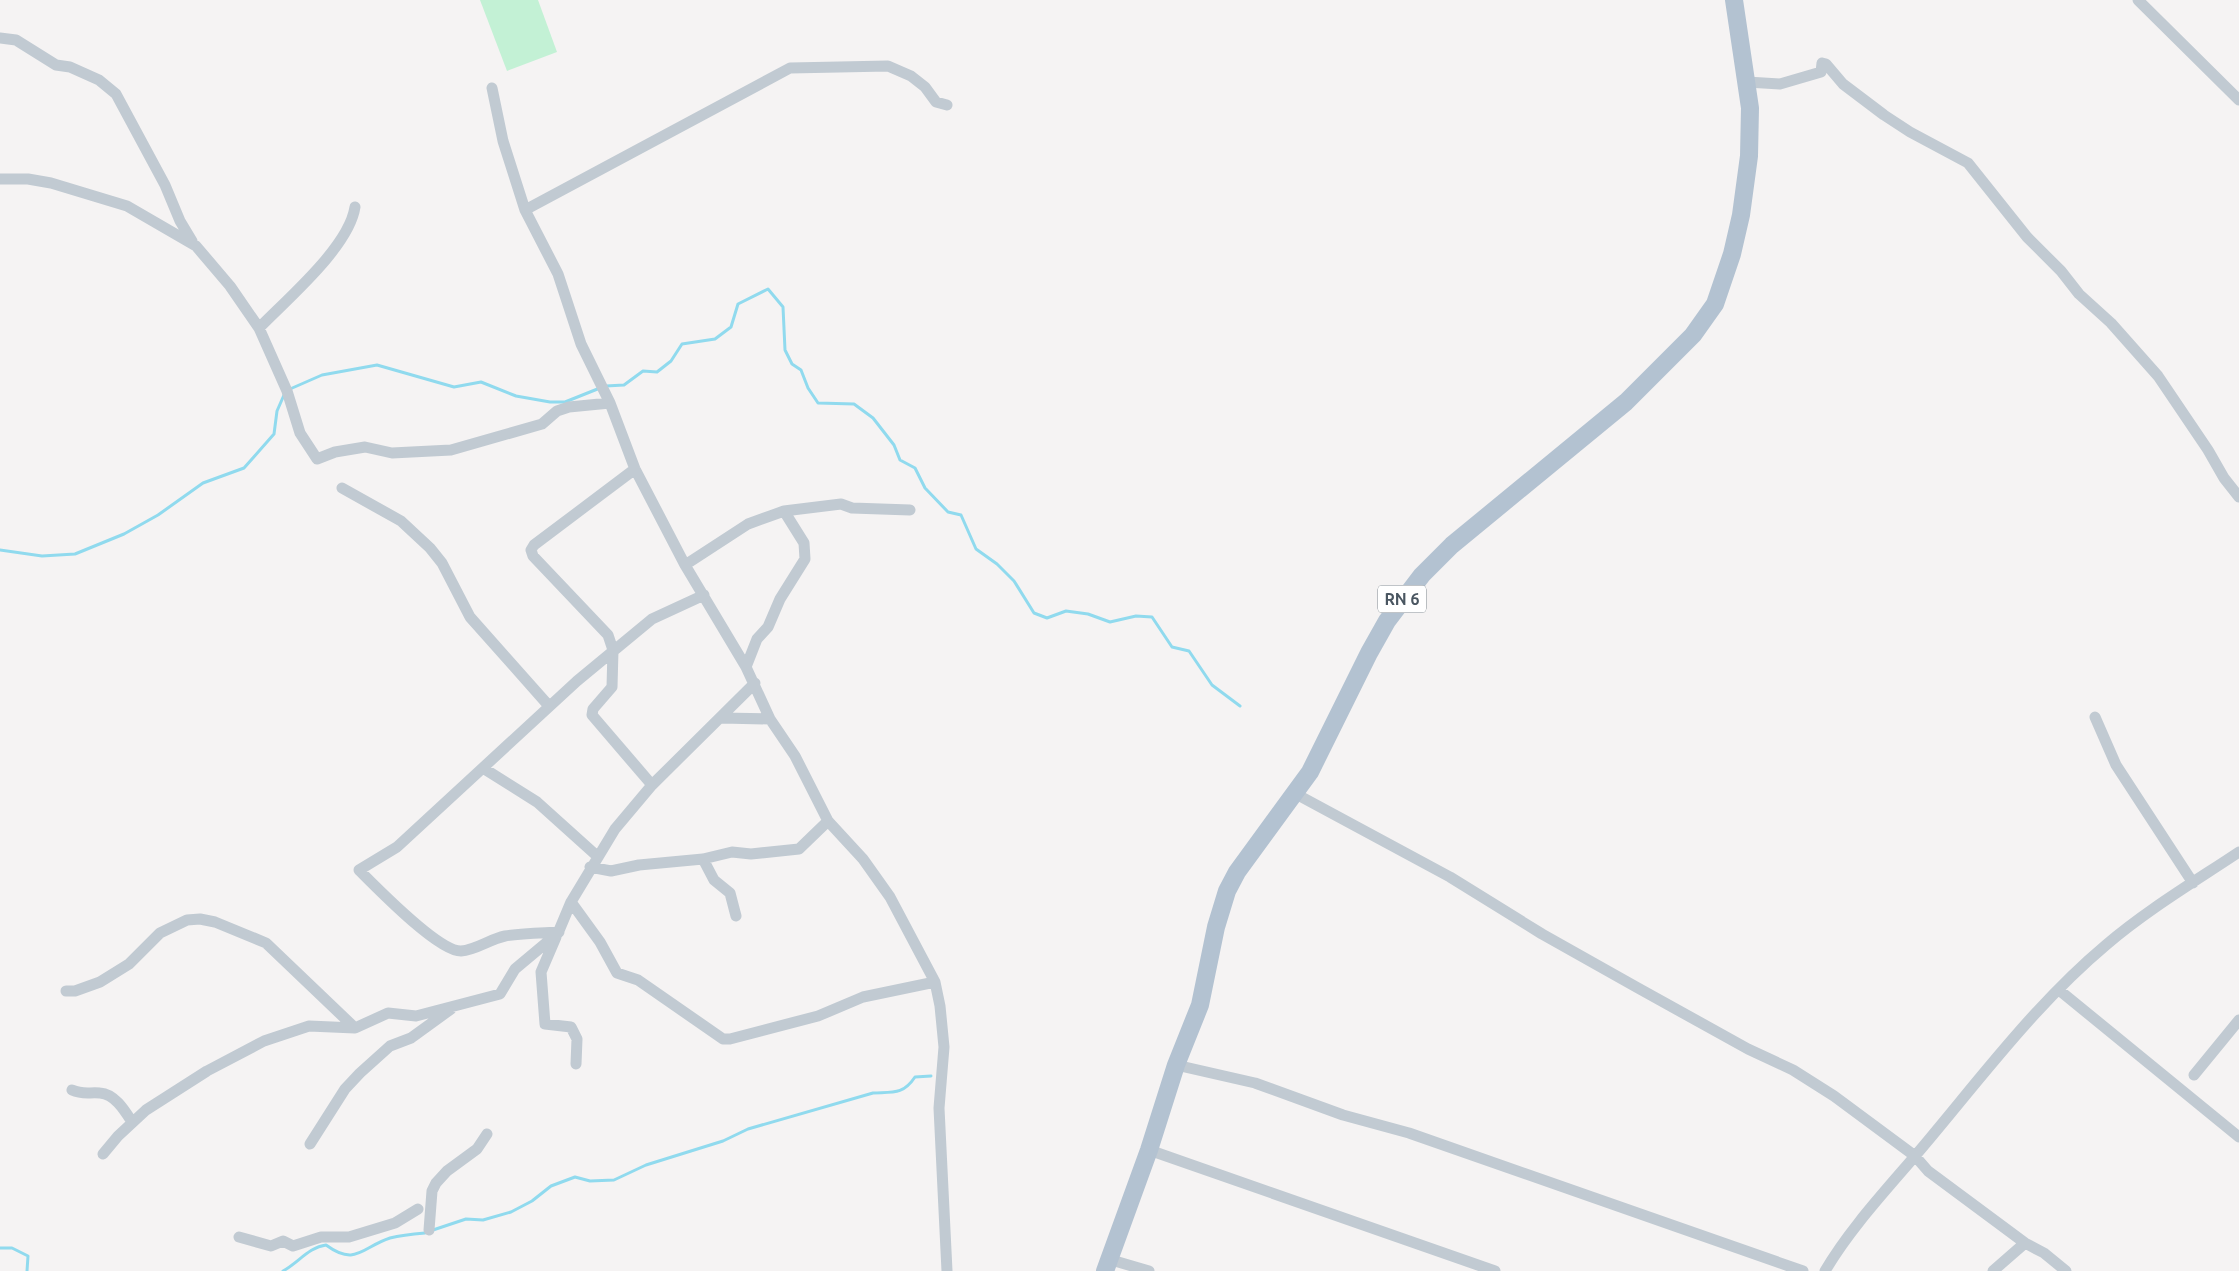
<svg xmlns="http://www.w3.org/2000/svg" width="2239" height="1271" font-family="Ubuntu,sans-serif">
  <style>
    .green { fill: #c3f1d5 }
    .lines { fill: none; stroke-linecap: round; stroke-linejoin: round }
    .stream { stroke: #90daee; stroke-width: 3 }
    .street { stroke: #c1cad2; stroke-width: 11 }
    .primary { stroke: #b3c2d1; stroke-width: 18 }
    .labels { text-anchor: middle; stroke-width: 4; stroke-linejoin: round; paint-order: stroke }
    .shield { fill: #fff; stroke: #808990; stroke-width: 1 }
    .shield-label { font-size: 16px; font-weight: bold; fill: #4a5661 }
  </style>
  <rect width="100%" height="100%" fill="#f5f3f3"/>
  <path class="green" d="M480 0H538L557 52 507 71Z"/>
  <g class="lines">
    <path class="stream" d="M606 386 624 385 643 371 657 372 671 361 682 344 715 339 731 327 738 304 768 289 783 307 785 350 792 364 801 370 808 388 818 403 854 404 873 418 894 445 900 460 915 468 925 488 948 512 961 515 976 549 997 564 1014 581 1034 613 1047 618 1066 611 1088 614 1110 622 1136 616 1152 617 1172 647 1189 651 1212 685 1240 706
      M290 389 322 375 377 365 454 387 481 382 516 396 550 402H565L600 388
      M0 550 42 556 75 554 124 534 158 515 203 483 244 468 274 434 277 411 284 395
      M433 1230 466 1219 483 1220 511 1212 532 1201 551 1186 575 1177 590 1181 614 1180 646 1165 723 1141 748 1129 873 1093C893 1092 903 1095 915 1077L931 1076
      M0 1248H12L28 1256 27 1271
      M283 1271C298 1263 309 1247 326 1245 356 1267 362 1247 390 1238 402 1235 413 1234 425 1233"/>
    <path class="street" d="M2138 0 2239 100
      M0 38 16 40 56 65 70 67 99 80 116 94 165 185 180 221 192 241
      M1747 82 1780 84 1821 72 1822 63 1826 64 1843 84 1884 115 1910 132 1968 163 2027 237 2061 271 2079 294 2111 323 2158 376 2208 450 2224 478 2239 497
      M492 88 503 141 525 210 558 274 581 344 610 403 635 469 685 565 746 667 770 719 795 756 828 821 863 859 890 897 935 982 940 1006 944 1047 939 1108 947 1271
      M0 179H28L51 183 127 206 196 246 230 286 259 328 287 391 300 433 317 459 335 452 365 447 392 453 451 450 542 424 557 411 569 407 610 403
      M525 210 790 68 888 66 911 76 925 87 936 102 947 105
      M259 328C287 299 349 247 355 207
      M635 469 534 545 531 550 533 556 608 635 613 650 612 687 593 709 592 715 652 785
      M342 488 401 521 430 548 442 563 470 617 549 706
      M685 565 748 524 784 511 841 504 852 508 910 510
      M746 667 757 639 768 627 780 599 805 559 804 543 784 511
      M2095 717 2116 765 2193 883
      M722 718 770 719
      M483 768 537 802 597 856
      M1296 794 1450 877 1542 934 1638 988 1748 1049 1793 1070 1834 1096 1915 1156 1928 1171 2025 1243 2044 1253 2066 1271
      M703 859 714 880 730 893 736 916
      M590 867 611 871 639 865 703 859 732 852 751 854 799 849 828 821
      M571 902 600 942 617 973 638 980 723 1039H730L818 1016 863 997 935 982
      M559 932C541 933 522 933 505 936 490 939 476 950 461 951 438 951 377 888 359 870L397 847 577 681 652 619 704 595
      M556 937 541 972 545 1024 571 1027 577 1039 576 1064
      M2059 990 2239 1137
      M66 991H75L100 982 129 964 160 933 187 920 200 919 215 922 266 943 355 1028
      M1176 1065 1255 1083 1343 1115 1409 1133 1803 1271
      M2194 1075 2239 1020
      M72 1090C83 1095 89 1092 100 1093 115 1094 125 1111 132 1122
      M310 1144 345 1089 360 1073 390 1046 411 1038 451 1009
      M1149 1150 1495 1271
      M103 1154 118 1136 146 1110 207 1071 264 1041 309 1026 355 1028 388 1013 416 1016 500 994 515 969 558 933 571 902 615 829 652 785 755 683
      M429 1230 432 1191 436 1183 447 1171 477 1149 487 1134
      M239 1237 271 1246 283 1241 293 1246 321 1237H349L395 1223 418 1209
      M1108 1259 1149 1271
      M1825 1271C1852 1225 1892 1184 1926 1143 1983 1075 2038 1002 2106 945 2147 910 2194 882 2239 852
      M1993 1271 2025 1243"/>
    <path class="primary" d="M1105 1271 1149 1150 1176 1065 1200 1005 1216 927 1227 891 1237 872 1310 772 1369 653 1387 621 1422 575 1452 545 1626 402 1693 335 1715 304 1732 254 1741 215 1749 156 1750 108 1734 0"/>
  </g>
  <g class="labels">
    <rect class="shield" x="1378" y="585.5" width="48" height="27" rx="4"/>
    <g class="shield-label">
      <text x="1402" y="605">RN 6</text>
    </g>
  </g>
</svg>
